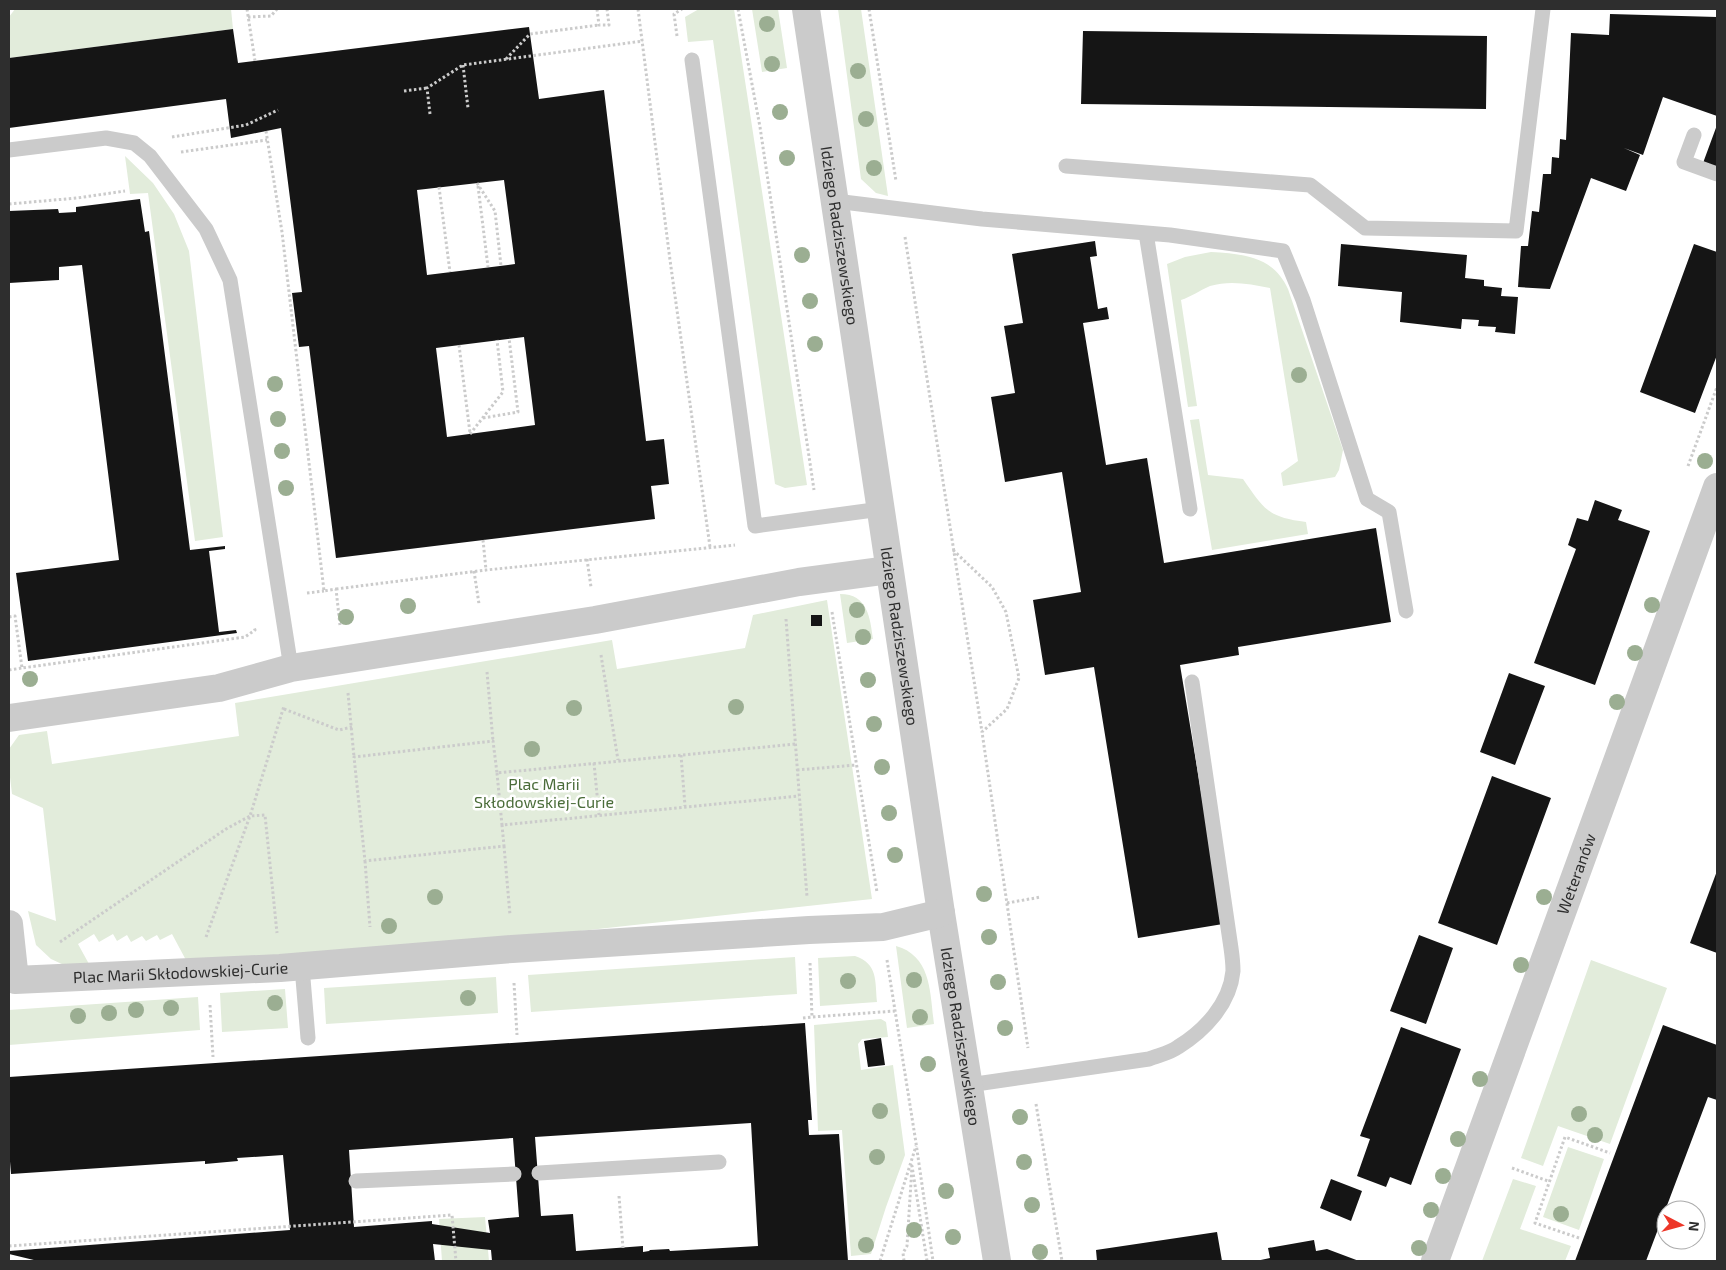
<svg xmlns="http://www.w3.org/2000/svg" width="1726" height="1270" font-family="'Exo 2',sans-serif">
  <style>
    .green { fill: #e2ecdb }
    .building { fill: #151515; fill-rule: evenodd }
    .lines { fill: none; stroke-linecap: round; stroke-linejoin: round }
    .path { stroke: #cbcbcb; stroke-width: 3; stroke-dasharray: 2.5 2.5; stroke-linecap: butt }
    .lane { stroke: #cbcbcb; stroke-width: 15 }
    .street { stroke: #cbcbcb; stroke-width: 28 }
    .tree { fill: #9bae92 }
    .labels { text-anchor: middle; stroke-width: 5; stroke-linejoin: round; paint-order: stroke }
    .street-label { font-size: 16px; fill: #2e2e2e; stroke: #fff }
    .park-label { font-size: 16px; fill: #4a6c39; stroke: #fff }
  </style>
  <rect width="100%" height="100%" fill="#fff"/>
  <path class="green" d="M15 9H231L233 29 9 58V17Z
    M699 9H734L807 485 785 488 775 484 713 40 688 42 685 17Z
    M752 9H778L787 68 762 72Z
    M838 9H861L888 196 876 193 861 179Z
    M125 156 153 183 174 214 189 251 223 537 195 541 148 193 130 194Z
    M1211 252C1243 254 1273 256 1288 289L1343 450 1339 470 1335 477 1283 486 1281 473 1298 461 1270 288C1250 284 1230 280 1210 286 1200 290 1191 297 1181 300L1197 406 1188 407 1167 264 1185 257Z
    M1199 419 1208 475 1243 479C1264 509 1267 517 1306 522L1308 534 1212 550 1190 420Z
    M840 594C868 594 870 618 873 639L847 643Z
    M827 600 872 899 516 938 187 962 172 934 160 940 157 935 146 941 142 936 131 942 127 935 117 941 113 934 99 942 94 934 78 944 89 964 64 965 51 959 36 945 28 911 56 921 43 808 12 794 9 769V749L19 735 47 731 52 764 239 736 235 703 612 640 617 669 745 648 753 615Z
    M896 946C932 956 930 994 934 1024L907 1028Z
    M855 956C878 964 875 980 877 1002L820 1006 818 958Z
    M795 957 797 994 531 1012 528 975Z
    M1591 960 1667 988 1610 1144 1558 1126 1543 1166 1521 1158Z
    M496 977 498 1013 326 1024 324 988Z
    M285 989 288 1028 222 1032 220 993Z
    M198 997 200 1030 9 1045V1010Z
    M881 1019 886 1022 888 1037 862 1039 858 1044 861 1070 893 1065 905 1155 886 1207 871 1254 851 1256 842 1130 818 1131 814 1025Z
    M1568 1147 1604 1159 1579 1230 1543 1217Z
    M1513 1179 1536 1186 1520 1229 1571 1246 1565 1261H1482Z
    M485 1217 489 1261H442L439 1219Z"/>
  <path class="building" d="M1610 14 1717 17V116L1663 97 1643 155 1624 148 1640 155 1626 191 1591 178 1550 289 1518 287 1521 246H1528L1532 211 1539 212 1543 174H1551L1552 157 1559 158 1560 139 1566 140 1571 33 1609 35Z
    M529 27 539 99 604 90 646 441 664 439 669 484 651 486 655 519 336 558 309 346 299 347 292 293 302 292 281 128 231 138 226 99 9 128V58L233 29 238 63ZM504 180 515 264 427 275 417 190ZM524 337 535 425 447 437 436 348Z
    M1083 31 1487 36 1486 109 1081 104Z
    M1717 125V168L1703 163Z
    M140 199 145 232 149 231 190 550 225 546V549L209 551 219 632 236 630 237 633 28 661 16 573 119 560 82 265 59 267V280L9 283V211L58 209 59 213 76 212V207Z
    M1095 241 1097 256 1090 257 1098 309 1107 307 1109 319 1083 323 1106 465 1147 458 1164 563 1376 528 1391 622 1238 647 1239 655 1180 665 1223 924 1138 938 1094 667 1045 675 1033 600 1081 592 1062 472 1005 482 991 397 1015 393 1004 326 1023 323 1012 254Z
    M1341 244 1467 255 1465 278 1484 280V286L1502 288 1501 296 1518 297 1515 334 1495 332 1496 327 1478 326 1479 320 1462 319 1461 329 1400 322 1402 292 1338 286Z
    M1694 244 1717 252V355L1695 413 1640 392Z
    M1595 500 1622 510 1618 520 1650 531 1595 685 1534 663 1576 549 1568 545 1577 518 1588 521Z
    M811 615H822V626H811Z
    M1509 673 1545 686 1515 765 1480 752Z
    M1492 776 1551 798 1497 945 1438 923Z
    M1717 871V953L1690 943Z
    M1419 935 1453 948 1426 1024 1390 1011Z
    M805 1023 812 1120H808L809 1135 839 1134 848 1261H492L491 1250 433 1244 435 1261H38L9 1254V1251L290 1230 283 1155 237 1158 238 1161 205 1164V1161L11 1174 9 1149V1077ZM751 1123 758 1246 670 1251 669 1249 650 1250 649 1251 643 1252V1246L576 1251 573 1214 541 1216 535 1137ZM513 1138 519 1217 488 1220 490 1233 432 1224V1221L354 1227 349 1150Z
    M1663 1025 1717 1045V1100L1708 1097 1646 1261H1575Z
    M1401 1027 1461 1049 1411 1185 1390 1177 1386 1187 1357 1176 1370 1139 1360 1136Z
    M881 1038 885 1065 868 1067 864 1041Z
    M1331 1179 1362 1191 1351 1221 1320 1208Z
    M1217 1232 1222 1261H1097L1096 1250Z
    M1314 1240 1316 1251 1327 1249 1359 1261H1256L1270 1258 1268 1248Z"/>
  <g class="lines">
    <path class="path" d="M247 9 255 61
      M597 9 599 25H609L607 9
      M638 9 670 260 710 547
      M738 9 760 127 814 490
      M869 9 896 181
      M248 17 271 16 277 9
      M677 36 674 14 682 9
      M506 59 530 34 599 25
      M463 65 468 108
      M404 91 427 88
      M430 114 427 88 463 65 643 41
      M266 131 282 232 324 591 336 589 340 625
      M172 137 246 125 278 110
      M181 152 267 140
      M477 183 495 211 501 266
      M478 186 488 267
      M439 187 450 272
      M9 204 77 198 125 191
      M905 237 982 732
      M459 345 470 433
      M483 418 518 412 509 338
      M470 434 503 392 497 340
      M1688 466 1717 387
      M483 540 486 570
      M953 550 992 587 1006 612 1019 678 1007 709 982 732 1028 1048
      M587 559 591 587
      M474 571 479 604
      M336 589 486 570 735 545
      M307 593 324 591
      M832 612 877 892
      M9 617 15 616 22 668 245 637 255 630 254 627
      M786 619 807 897
      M601 655 618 760
      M9 670 22 668
      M487 672 493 741
      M348 693 354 757
      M284 709 339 730 352 727
      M795 744 497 773 493 741 354 757 365 861 504 846 502 825 799 796
      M681 755 685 806
      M594 763 599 815
      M797 770 856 765
      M497 773 502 825
      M504 846 510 915
      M365 861 370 927
      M1007 903 1041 897
      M206 937 250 816 284 706
      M60 942 226 829 250 816 265 815 277 933
      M887 960 916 1143 933 1261
      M810 963 812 1017 895 1011
      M514 983 517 1035
      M210 1005 213 1057
      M803 1018 812 1017
      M1036 1104 1062 1261
      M1512 1168 1548 1181
      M619 1196 623 1248
      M1579 1238 1535 1223 1565 1137 1610 1153
      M9 1246 452 1215 456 1261
      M880 1261 916 1146
      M904 1261 903 1253 907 1246 912 1166 927 1261"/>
    <path class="lane" d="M692 60 755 526 881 509
      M1694 135 1684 162 1717 174
      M9 150 106 138 134 143 150 156 206 229 230 280 291 668
      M1066 166 1310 185 1365 228 1516 231 1543 9
      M835 201 982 219 1170 235 1283 251 1303 300 1367 499 1389 512 1406 611
      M1146 233 1190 509
      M302 967 308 1038
      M969 1085 1149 1059C1159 1055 1170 1053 1178 1047 1204 1031 1230 1004 1233 971 1233 963 1232 955 1231 948L1192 682
      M539 1173 719 1162
      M356 1181 514 1174"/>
    <g class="street">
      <path id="s1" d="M806 9 941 913 997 1261"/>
      <path d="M9 718 219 688 291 668 595 620 799 582 889 570"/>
      <path id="s2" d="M9 924 15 980 280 968 512 949 809 930 883 927 941 913"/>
      <path id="s3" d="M1435 1261 1717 487"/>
    </g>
  </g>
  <g class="tree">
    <circle cx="767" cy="24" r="8"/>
    <circle cx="772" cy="64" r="8"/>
    <circle cx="858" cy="71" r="8"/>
    <circle cx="780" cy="112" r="8"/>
    <circle cx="866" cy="119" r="8"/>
    <circle cx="787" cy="158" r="8"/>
    <circle cx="874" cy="168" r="8"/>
    <circle cx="802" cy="255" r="8"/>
    <circle cx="810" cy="301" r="8"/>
    <circle cx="815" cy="344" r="8"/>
    <circle cx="1299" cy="375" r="8"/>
    <circle cx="275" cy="384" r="8"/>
    <circle cx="278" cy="419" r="8"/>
    <circle cx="282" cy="451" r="8"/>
    <circle cx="1705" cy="461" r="8"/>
    <circle cx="286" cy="488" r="8"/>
    <circle cx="1652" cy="605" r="8"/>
    <circle cx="408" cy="606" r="8"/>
    <circle cx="857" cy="610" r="8"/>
    <circle cx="346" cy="617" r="8"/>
    <circle cx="863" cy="637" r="8"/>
    <circle cx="1635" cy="653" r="8"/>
    <circle cx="30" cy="679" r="8"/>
    <circle cx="868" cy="680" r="8"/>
    <circle cx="1617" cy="702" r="8"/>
    <circle cx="736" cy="707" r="8"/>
    <circle cx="574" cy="708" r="8"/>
    <circle cx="874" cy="724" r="8"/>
    <circle cx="532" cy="749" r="8"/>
    <circle cx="882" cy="767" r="8"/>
    <circle cx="889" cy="813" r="8"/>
    <circle cx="895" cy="855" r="8"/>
    <circle cx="984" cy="894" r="8"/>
    <circle cx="435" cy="897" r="8"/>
    <circle cx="1544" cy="897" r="8"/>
    <circle cx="389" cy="926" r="8"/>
    <circle cx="989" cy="937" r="8"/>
    <circle cx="1521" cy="965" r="8"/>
    <circle cx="914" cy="980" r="8"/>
    <circle cx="848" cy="981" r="8"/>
    <circle cx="998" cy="982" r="8"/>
    <circle cx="468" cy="998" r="8"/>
    <circle cx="275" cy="1003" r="8"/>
    <circle cx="171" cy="1008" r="8"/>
    <circle cx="136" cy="1010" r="8"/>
    <circle cx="109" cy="1013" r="8"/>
    <circle cx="78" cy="1016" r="8"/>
    <circle cx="920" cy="1017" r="8"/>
    <circle cx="1005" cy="1028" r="8"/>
    <circle cx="928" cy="1064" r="8"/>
    <circle cx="1480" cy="1079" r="8"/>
    <circle cx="880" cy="1111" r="8"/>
    <circle cx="1579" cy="1114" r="8"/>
    <circle cx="1020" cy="1117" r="8"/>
    <circle cx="1595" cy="1135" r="8"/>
    <circle cx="1458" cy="1139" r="8"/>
    <circle cx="877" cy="1157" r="8"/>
    <circle cx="1024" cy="1162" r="8"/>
    <circle cx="1443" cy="1176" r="8"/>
    <circle cx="946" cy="1191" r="8"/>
    <circle cx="1032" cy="1205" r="8"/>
    <circle cx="1431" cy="1210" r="8"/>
    <circle cx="1561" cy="1214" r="8"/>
    <circle cx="914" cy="1230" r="8"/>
    <circle cx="953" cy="1237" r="8"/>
    <circle cx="866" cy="1245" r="8"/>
    <circle cx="1419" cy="1248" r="8"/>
    <circle cx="1040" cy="1252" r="8"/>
  </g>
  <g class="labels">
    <g class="street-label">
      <text dy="6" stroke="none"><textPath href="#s1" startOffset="229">Idziego Radziszewskiego</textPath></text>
      <text dy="6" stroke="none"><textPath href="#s1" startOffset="634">Idziego Radziszewskiego</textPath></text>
      <text dy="6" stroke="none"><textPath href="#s3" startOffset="412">Weteranów</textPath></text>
      <text dy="6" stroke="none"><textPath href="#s2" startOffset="222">Plac Marii Skłodowskiej-Curie</textPath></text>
      <text dy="6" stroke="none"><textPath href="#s1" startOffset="1039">Idziego Radziszewskiego</textPath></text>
    </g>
    <g class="park-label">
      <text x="544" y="790">Plac Marii<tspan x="544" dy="18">Skłodowskiej-Curie</tspan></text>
    </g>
  </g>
  <rect width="1726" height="1270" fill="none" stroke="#2e2e2e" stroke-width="20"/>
  <g transform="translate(1681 1225) rotate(96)"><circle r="24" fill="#ffffff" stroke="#ababab"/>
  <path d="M0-4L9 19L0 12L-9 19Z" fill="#ed3628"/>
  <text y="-8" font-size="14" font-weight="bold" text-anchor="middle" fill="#2e2e2e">N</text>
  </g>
</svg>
